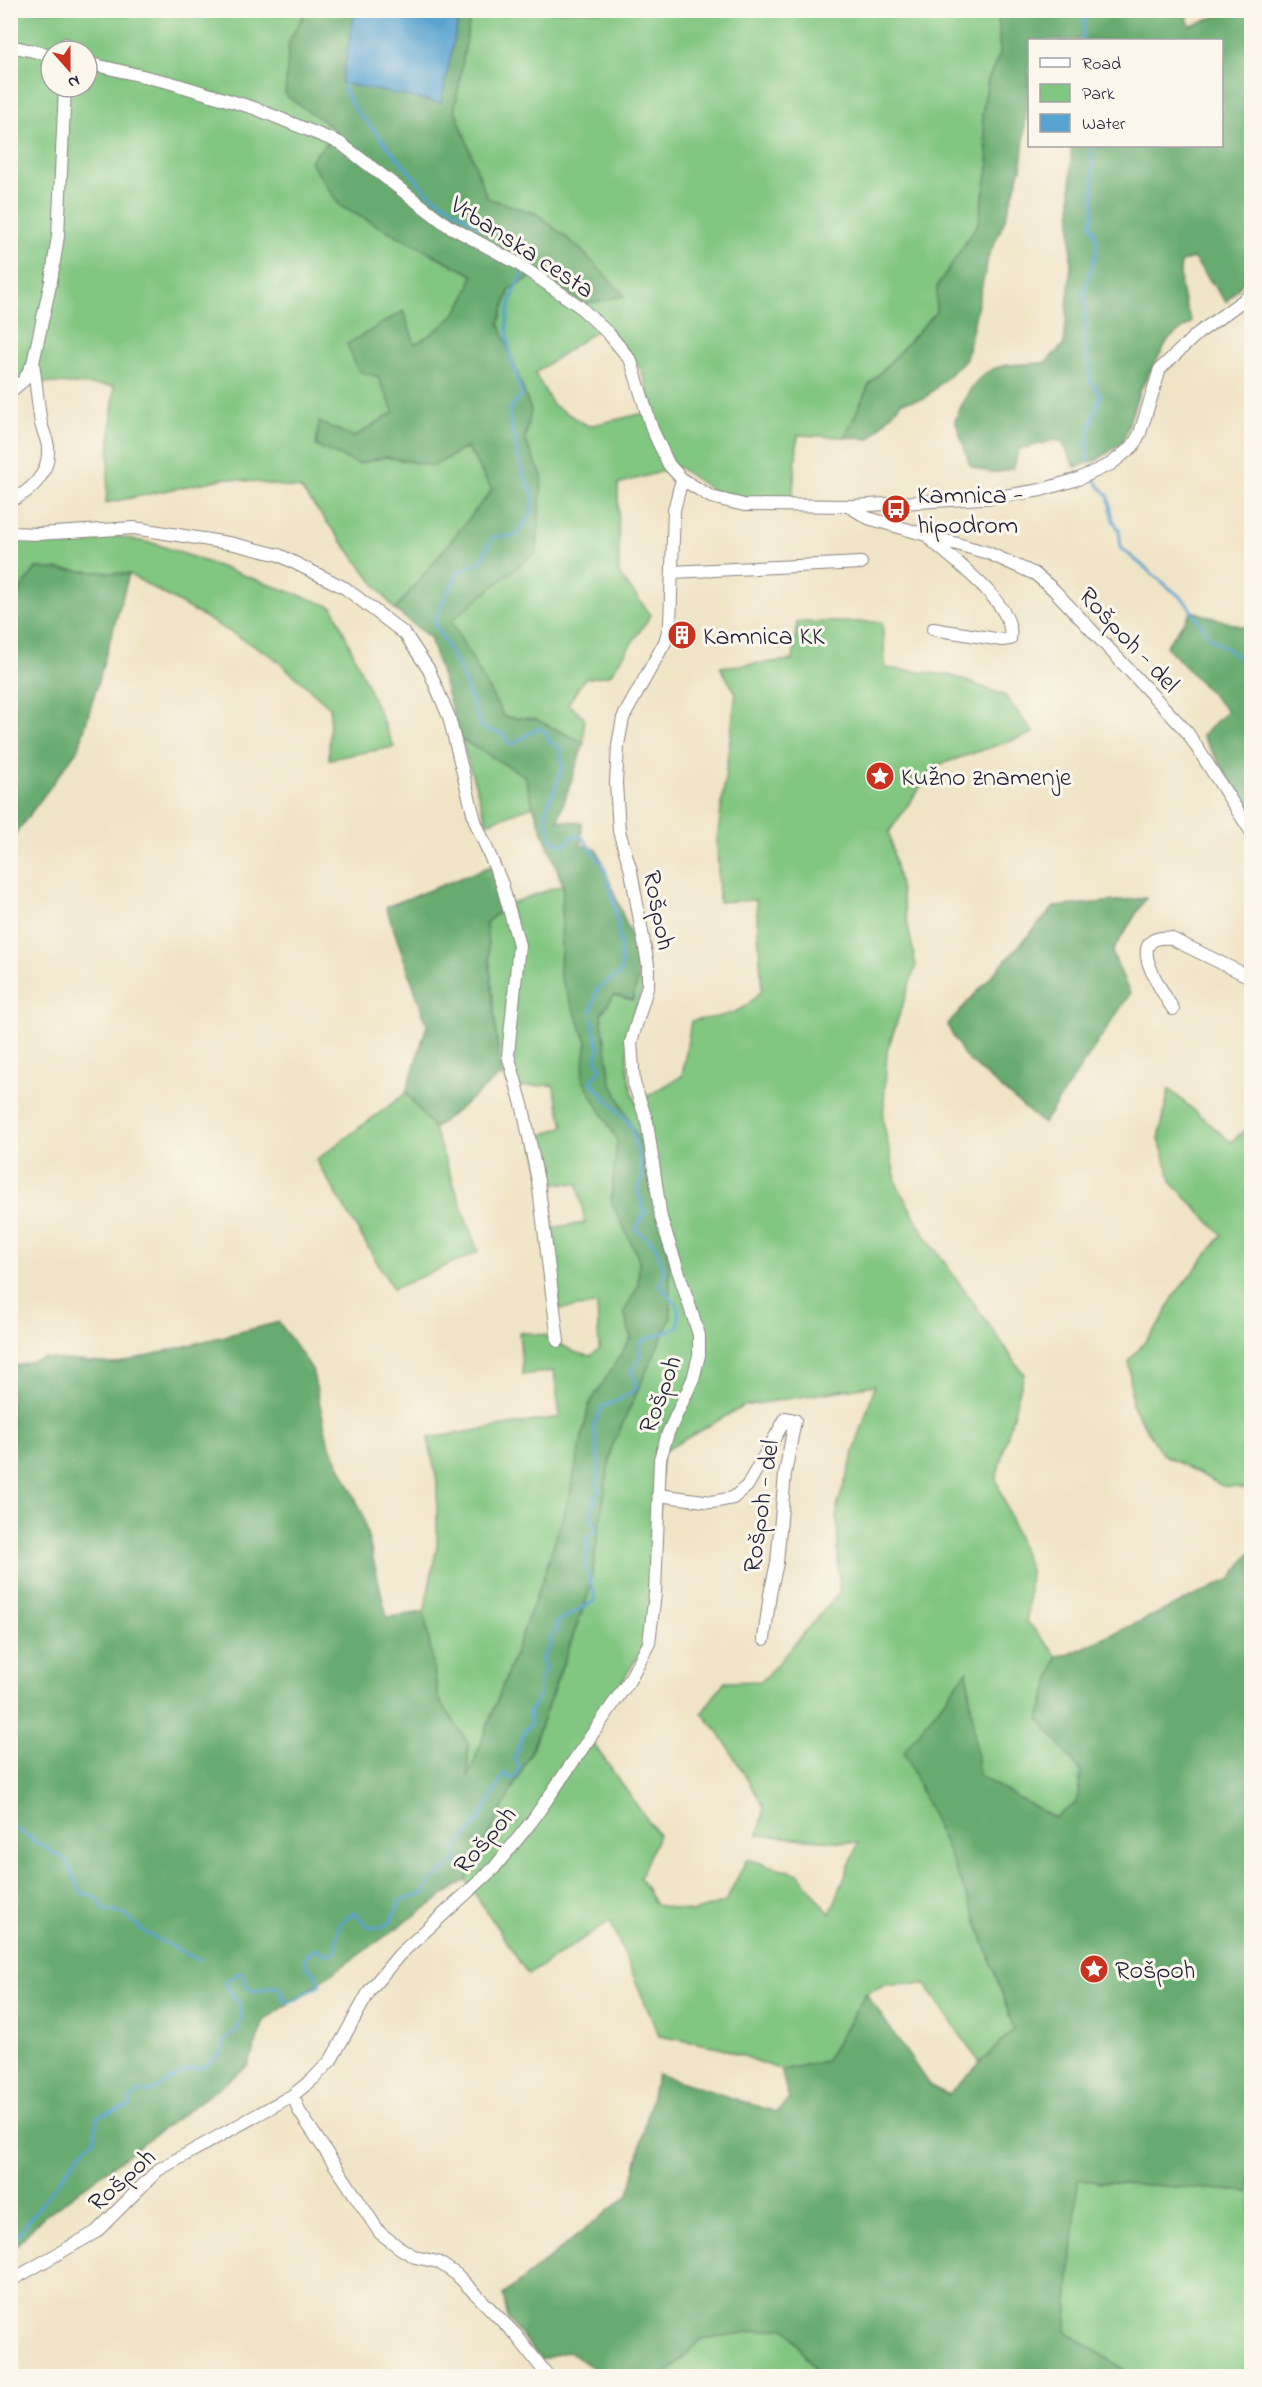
<svg xmlns="http://www.w3.org/2000/svg" width="1262" height="2387" font-family="'Indie Flower',sans-serif">
  <style>
    .green { fill: #81c681; stroke: #52745e; stroke-width: 1.5; fill-rule: evenodd }
    .forest { fill: #68ab6f; stroke: #456655; stroke-width: 1.5 }
    .water { fill: #58a3d0; stroke: #3d6286; stroke-width: 1.5 }
    .lines { fill: none; stroke-linecap: round; stroke-linejoin: round }
    .stream { stroke: #58a3d0; stroke-width: 3 }
    .minor-casing { stroke: #898380; stroke-width: 14 }
    .minor { stroke: #fff; stroke-width: 12 }
    .labels { text-anchor: middle; stroke-width: 6; stroke-linejoin: round; paint-order: stroke }
    .street-label { font-size: 26px; fill: #22223b; stroke: #fbf7ec }
    .poi-label { font-size: 26px; fill: #22223b; stroke: #fbf7ec; text-anchor: start }
  </style>
  <rect width="100%" height="100%" fill="#fbf7ec"/>
  <filter id="ink" filterUnits="userSpaceOnUse"><feTurbulence type="fractalNoise" baseFrequency=".0167" numOctaves="2"/><feDisplacementMap in="SourceGraphic" scale="12" xChannelSelector="R" yChannelSelector="G"/><feConvolveMatrix kernelMatrix="1 2 1 2 8 2 1 2 1" color-interpolation-filters="sRGB"/></filter>
  <filter id="wash" filterUnits="userSpaceOnUse"><feTurbulence type="fractalNoise" baseFrequency=".008" numOctaves="4" result="noise"/><feDisplacementMap in="SourceGraphic" scale="24" xChannelSelector="R" yChannelSelector="G"/><feGaussianBlur stdDeviation="1.35" result="paint"/><feColorMatrix in="noise" values="0 0 0 0 0 0 0 0 0 0 0 0 0 0 0 0 0 1.4 0 .05"/><feComposite in="paint" operator="in"/></filter>
  <g filter="url(#wash)">
    <rect width="100%" height="100%" fill="#f0e4c6"/>
    <path class="green" d="M10 11H306L289 41 337 131 311 161 340 206 473 275C463 314 449 324 415 344L403 311 378 377 395 412 354 437 319 423 358 464 385 457 434 466 467 447 492 490 395 610 301 489 227 478 106 503 114 386 30 382 11 384ZM51 51H87V87H51Z
      M471 11H998L1000 54 988 80 982 115 989 165 978 223 937 287 936 312 869 385 845 437 798 435 792 502 746 504 712 490 678 467 618 484 619 574 651 615 610 675 584 679 568 704 584 717V743L535 719 504 717 451 621 537 551 542 476 525 440 531 411 499 323 510 289 541 271 583 304 624 296 579 248 537 214 487 198 455 109ZM606 324 641 369 654 411 588 426 553 405 535 373Z
      M104 534 156 544 333 607 394 747 329 759 330 707 272 656 129 574 36 568 11 603V543L44 535Z
      M797 622H882L886 668 950 675 1004 695 1034 733 935 766 889 832 916 965 887 1051 883 1121 897 1185 925 1235 1024 1374 996 1479 1030 1570 1027 1621 1057 1656 1040 1719 1081 1772 1078 1803 1054 1818 979 1776 975 1915 1014 2029 980 2063 925 1984 884 1985 866 1993 826 2061 781 2070 719 2047 659 2036 610 1921 528 1975 466 1880 531 1752 589 1592 612 1447 671 1317 645 1154 611 1082 601 1014 614 995 632 1000 638 979 643 985C630 1031 619 1057 636 1103L682 1076 691 1021C723 1016 741 1016 762 990L756 900 719 902 717 841 736 693 720 667 793 660ZM875 1385 837 1507 839 1593 762 1681 724 1682 702 1713 720 1734 764 1807 758 1835 858 1843 830 1914 799 1874 747 1859 725 1902 693 1912 656 1905 640 1878 658 1835 588 1736 650 1637 662 1452 744 1406Z
      M461 739 525 776 533 806 487 823Z
      M563 885 560 976 587 1042 582 1078 617 1140 611 1201 639 1259 638 1286 625 1312 632 1338 589 1405 570 1494 542 1581 467 1781 468 1743 439 1699 424 1613 437 1546V1482L428 1438 560 1417 554 1371 523 1375 519 1332 544 1335 574 1352 590 1356 599 1349 597 1305 559 1309 550 1228 585 1223 578 1184 543 1182 533 1139 564 1126 553 1085 521 1087 500 1076 486 923 506 905Z
      M1169 1089 1231 1142 1251 1125V1489L1222 1486 1162 1454 1132 1406 1129 1361 1161 1322 1174 1296 1222 1235 1172 1183 1159 1139Z
      M406 1093 434 1129 478 1252 393 1289 316 1160Z
      M1078 2180 1251 2192V2376H1134L1065 2331Z
      M787 2327 819 2376H664L701 2339Z"/>
    <path class="forest" d="M306 11H471L455 109 487 198 537 214 579 248 625 296 583 304 541 271 510 289 499 323 531 411 525 440 542 476 537 551 451 621 504 717 535 719 584 743 558 820 582 823 581 845 597 849 636 949 638 979 633 1000 614 995 601 1014 611 1082 645 1154 665 1233 669 1263 671 1317 612 1447 589 1592 531 1752 466 1880 264 2021 248 2066 42 2218 11 2251V1367L44 1358 115 1364 279 1322 312 1369 328 1441 362 1512 387 1617 424 1612 439 1699 468 1743V1778L542 1581 570 1494 589 1405 631 1338 624 1312 638 1286 639 1259 611 1201 617 1140 582 1078 587 1042 560 976 563 885 533 806 525 776 461 739 430 638 395 610 492 490 467 447 434 466 385 457 358 464 316 446 319 422 354 437 394 412 378 377 358 371 347 344 403 311 415 344C448 325 463 312 473 275L340 206 310 161 337 131 285 95 289 41Z
      M998 11H1211L1204 13 1195 12 1187 17 1190 26 1230 11H1251V273L1226 302 1193 258 1181 262C1178 284 1183 301 1192 322L1168 340 1139 392 1123 442 1097 460 1075 467 1062 442 1055 440 1018 450 1014 468C997 474 986 474 970 465L955 420C965 395 978 368 1008 365 1021 363 1033 365 1046 362L1064 344 1071 264V146H1222V40H1030L1029 87 1021 169 1004 222 988 258 966 359 924 399 902 402 870 439 845 437 869 385 936 312 937 287 978 223 989 165 982 115 988 80 1000 54Z
      M36 568 129 574 79 748 11 840V603Z
      M1192 611 1243 627H1251V815L1202 735 1227 711 1166 646Z
      M491 866 506 905 486 923 500 1076 434 1129 406 1093 427 1025 386 907Z
      M1146 898 1112 952 1130 994 1043 1124 965 1057 947 1025 1054 907Z
      M1251 1551V2192L1078 2180 1066 2331 1134 2376H819L786 2327 701 2339 664 2376H605L568 2351 541 2360 508 2319 503 2295 629 2194 657 2074 776 2112 789 2100 781 2070 826 2061 866 1993 929 2085 948 2095 1014 2029 975 1915 904 1751 967 1671 979 1776 1054 1818 1077 1803 1081 1772 1039 1719 1057 1656 1070 1654 1231 1579Z"/>
    <path class="water" d="M355 11H460L441 103 341 83Z"/>
    <g class="lines">
      <path class="stream" d="M1082 40 1086 10
        M346 81 344 89 352 105 427 192 481 227 506 234 521 243 529 265
        M524 273C496 316 508 350 522 394L510 409V422L521 467 534 498 530 516 515 536 494 537 488 545 482 561 458 572 434 622 463 677 479 722 486 730 502 733 511 745 539 728 547 733 548 740 560 749 563 767 545 813 552 840 566 845 572 836H581C589 847 600 858 605 871 616 902 621 940 621 973L597 989 591 1012
        M1088 461C1083 441 1095 414 1101 395L1090 381C1092 366 1086 354 1085 340 1085 325 1087 311 1085 297 1083 274 1107 252 1091 224 1098 200 1090 171 1092 146
        M1093 475 1099 486 1108 495 1113 520 1119 530 1121 548 1184 600 1210 637 1247 663 1252 671
        M10 1825 67 1861 81 1892 97 1898 105 1910 125 1914 144 1932 200 1961
        M10 2245 81 2152 95 2139 97 2116 131 2106 129 2100 140 2092H150L187 2070 204 2067 220 2054 225 2040 237 2031 242 2017 239 2004 225 1982 241 1972 246 1985 255 1991 277 1986 286 2002H292L320 1985 316 1974 306 1967V1956L316 1948 325 1954 335 1953 339 1924 354 1913 369 1927 382 1928 390 1922 400 1901 423 1894 436 1877 457 1861 456 1848 479 1821 505 1773 509 1779 515 1777 520 1767 514 1758 525 1730 531 1724 529 1713 540 1695V1681L545 1668 541 1661 550 1645 549 1638 558 1630 556 1623 594 1601C596 1589 590 1584 587 1573 584 1563 591 1554 586 1540L595 1533V1524L590 1518C591 1508 597 1496 598 1488 599 1477 594 1475 599 1464 595 1451 598 1440 593 1427L602 1407 619 1400 637 1388 631 1371 639 1361 641 1342C653 1335 665 1334 678 1327 681 1305 674 1300 659 1285L665 1275 656 1246 636 1229 645 1211 638 1193 643 1175 631 1125 591 1082 601 1069 596 1057 599 1048 592 1018"/>
    </g>
  </g>
  <g filter="url(#ink)">
    <g class="lines">
      <g class="minor-casing">
        <path id="minor" d="M66 44V51
          M10 46 51 55
          M87 63 168 82 254 108 340 143 447 225 517 263 579 306 609 334 631 361 652 429 669 465 682 479 711 497 744 505 853 506 998 497 1041 490 1078 479 1111 464 1133 446 1140 433 1160 369 1197 334 1252 294
          M10 392 24 380 33 363 51 281 58 236 65 87
          M10 501C32 491 50 473 48 447 47 439 43 431 41 424 38 404 36 383 33 363
          M850 507 868 518 988 553 1035 574 1053 589 1187 732 1252 833
          M10 533 38 534 134 528 234 544 279 555 345 588 405 634 429 670 449 717 475 821 502 884 519 945 508 1055 523 1108 538 1181 558 1341
          M930 539C953 560 1017 605 1010 639L1002 640 933 629
          M672 572 861 563
          M1173 1009C1163 992 1121 934 1170 938L1252 978
          M658 1495 712 1502 733 1498 747 1486 786 1418 795 1420 785 1474 777 1563 770 1594 764 1639
          M293 2095 299 2111 380 2233 400 2248 415 2257 438 2262 456 2274 516 2335 548 2376
          M10 2281 96 2232 158 2170 293 2095 313 2079 331 2060 370 1990 399 1955 494 1868 532 1821 629 1681 649 1643 655 1593 660 1459 668 1433 693 1379 699 1355V1335L661 1218 647 1122 634 1083 631 1042 648 985V965L631 871 619 831 616 783 618 745 623 718 665 642 670 624 674 510 682 479"/>
      </g>
      <use href="#minor" class="minor"/>
    </g>
  </g>
  <defs>
    <g id="bus-disc" transform="scale(1.5)"><circle r="9.5" fill="#c8321e" stroke="#fbf7ec"/><path d="M-5-6H5V4H4V6H2V4H-2V6H-4V4H-5ZM-3.5-4V0h7V-4ZM-3.5 1.2v1.5H-2V1.2ZM2 1.2v1.5H3.5V1.2Z" fill="#fff"/></g>
    <g id="building-disc" transform="scale(1.5)"><circle r="9.5" fill="#c8321e" stroke="#fbf7ec"/><path d="M-4-6H4V6H1V3H-1V6H-4ZM-2.5-4.3h1.7v1.8h-1.7ZM.8-4.3h1.7v1.8H.8ZM-2.5-1h1.7V.8h-1.7ZM.8-1h1.7V.8H.8Z" fill="#fff"/></g>
    <g id="sight-disc" transform="scale(1.5)"><circle r="9.5" fill="#c8321e" stroke="#fbf7ec"/><path d="M0-6L1.8-2.2L6-1.7L2.9 1.2L3.7 5.4L0 3.3L-3.7 5.4L-2.9 1.2L-6-1.7L-1.8-2.2Z" fill="#fff"/></g>
  </defs>
  <g fill-rule="evenodd">
    <use href="#bus-disc" x="896" y="509"/>
    <use href="#building-disc" x="682" y="635"/>
    <use href="#sight-disc" x="880" y="776"/>
    <use href="#sight-disc" x="1094" y="1969"/>
  </g>
  <g class="labels">
    <g class="street-label">
      <text transform="translate(523 246) rotate(33)" y="9">Vrbanska cesta</text>
      <text transform="translate(1130 639) rotate(47)" y="9">Rošpoh - del</text>
      <text transform="translate(660 910) rotate(79)" y="9">Rošpoh</text>
      <text transform="translate(659 1394) rotate(-70)" y="9">Rošpoh</text>
      <text transform="translate(760 1506) rotate(-82)" y="9">Rošpoh - del</text>
      <text transform="translate(484 1839) rotate(-49)" y="9">Rošpoh</text>
      <text transform="translate(121 2179) rotate(-42)" y="9">Rošpoh</text>
    </g>
    <g class="poi-label">
      <text x="917" y="503">Kamnica -<tspan x="917" dy="30">hipodrom</tspan></text>
      <text x="703" y="644">Kamnica KK</text>
      <text x="901" y="785">Kužno znamenje</text>
      <text x="1115" y="1978">Rošpoh</text>
    </g>
  </g>
  <rect width="1262" height="2387" fill="none" stroke="#fbf7ec" stroke-width="36"/>
  <rect x="1028" y="39" width="195" height="108" fill="#fbf7ec" stroke="#a4a2a5" stroke-width="1.5"/>
  <rect x="1040" y="58" width="30" height="9" fill="#ffffff" stroke="#a4a2a5" stroke-width="1.5"/>
  <text x="1082" y="69" font-size="18" fill="#22223b">Road</text>
  <rect x="1040" y="84" width="30" height="18" fill="#81c681" stroke="#a4a2a5" stroke-width="1.5"/>
  <text x="1082" y="99" font-size="18" fill="#22223b">Park</text>
  <rect x="1040" y="114" width="30" height="18" fill="#58a3d0" stroke="#a4a2a5" stroke-width="1.5"/>
  <text x="1082" y="129" font-size="18" fill="#22223b">Water</text>
  <g transform="translate(69 69) rotate(159)"><circle r="28" fill="#fbf7ec" stroke="#a4a2a5" stroke-width="1.5"/>
  <path d="M0-4.5L10 22L0 15L-10 22Z" fill="#c8321e"/>
  <text y="-9" font-size="16" font-weight="bold" text-anchor="middle" fill="#22223b">N</text>
  </g>
</svg>
